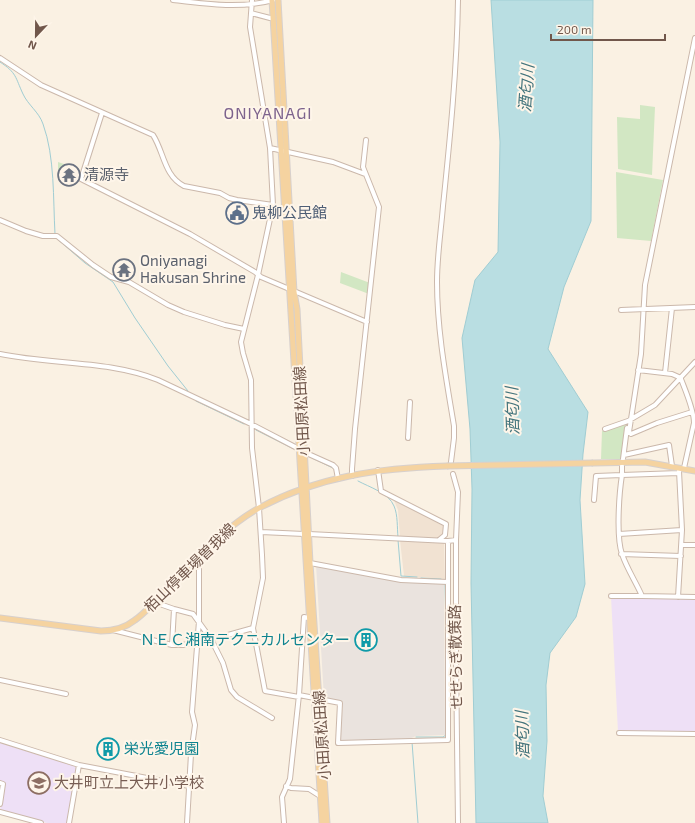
<svg xmlns="http://www.w3.org/2000/svg" width="695" height="823" font-family="'Exo 2','Noto Sans JP',sans-serif">
  <style>
    .residential { fill: #f1e2d2 }
    .industrial { fill: #eae3de }
    .education { fill: #eee0f6 }
    .green { fill: #d2e7c3 }
    .water { fill: #b9dee2; stroke: #a0cdd3 }
    .lines { fill: none; stroke-linecap: round; stroke-linejoin: round }
    .stream { stroke: #a0cdd3; stroke-width: 1 }
    .minor-casing { stroke: #cbb8ab; stroke-width: 6 }
    .major-casing { stroke: #d7d0cd; stroke-width: 7 }
    .minor { stroke: #fff; stroke-width: 4 }
    .major { stroke: #f5d3a0; stroke-width: 5 }
    .major-bridge-casing { stroke: #d7d0cd; stroke-width: 7; stroke-linecap: butt }
    .major-bridge { stroke: #f5d3a0; stroke-width: 5 }
    .labels { text-anchor: middle; stroke-width: 4; stroke-linejoin: round; paint-order: stroke }
    .worship-label { font-size: 15px; fill: #5b616d; stroke: #fef5e9; text-anchor: start }
    .service-label { font-size: 15px; fill: #4e5e75; stroke: #fef5e9; text-anchor: start }
    .street-label { font-size: 15px; fill: #71574b; stroke: #fef5e9 }
    .culture-label { font-size: 15px; fill: #0d838f; stroke: #fef5e9; text-anchor: end }
    .education-label { font-size: 15px; fill: #785e54; stroke: #fef5e9; text-anchor: start }
    .water-label { font-size: 16px; font-style: italic; fill: #43747c; stroke: #fef5e9 }
    .neighbourhood-label { font-size: 16px; letter-spacing: 1px; fill: #7d638d; stroke: #fef5e9 }
  </style>
  <rect width="100%" height="100%" fill="#faf1e3"/>
  <path class="residential" d="M393 498 445 525 444 535 439 539 400 537 398 510Z
    M400 540 444 543 445 579 404 576Z"/>
  <path class="industrial" d="M316 565 365 574 444 584 445 735 416 736 409 739 340 741 343 702 324 698Z"/>
  <path class="education" d="M611 597 695 598V733L618 732Z
    M0 743 74 766 77 769 67 823H47L0 811 4 784 0 782Z"/>
  <path class="green" d="M640 105 655 107 652 175 618 169 617 117 640 119Z
    M58 162 79 169 77 176 58 171Z
    M616 172 663 180 651 241 617 238Z
    M123 260 131 265 125 278 123 277 125 272 119 269Z
    M341 272 370 283 369 294 340 283Z
    M626 423 622 459H601L602 431Z"/>
  <path class="water" d="M491 0H593L591 221 564 287 548 349 588 412 583 454 580 500 585 584 576 617 550 653 546 685 547 741 543 796 548 823H476L471 583 472 489 470 429 462 338 475 280 498 252 500 142Z"/>
  <g class="lines">
    <path class="stream" d="M0 62C17 73 15 77 23 94 28 105 39 112 43 124 55 157 53 199 55 234
      M55 237 85 263 113 282 135 318 168 366 188 391
      M196 401 244 424
      M256 430 292 448
      M312 458 333 468
      M358 481C369 487 389 493 394 506 398 515 397 528 398 537
      M398 540 401 576 417 577
      M421 578 441 579
      M445 584 446 630
      M416 737H443L446 735
      M412 742 418 823"/>
    <g class="minor-casing">
      <path id="minor" d="M173 0C206 4 241 9 273 0
        M252 0 250 27 270 148 273 205 258 275 241 342 243 353 251 380 252 448 259 508 262 555 263 578 253 628 265 691 299 697
        M251 13 270 18
        M0 58 41 85 153 135C164 152 164 176 184 186L220 193 229 198 237 200 273 205
        M102 113 81 179 190 234 255 272 261 277 367 322
        M270 148 333 162 365 174
        M0 220 26 231 43 236H57L93 265 111 277 129 282 168 305 184 312 225 325 244 329
        M621 310 695 307
        M0 354C52 365 108 360 158 380L251 424 299 449
        M638 370 672 374 681 378
        M665 373 672 308
        M681 379C686 392 694 410 694 423L684 468
        M692 412 657 423 631 434 629 432 641 354 645 285 695 38
        M605 429 628 421 655 405 695 362
        M408 438 410 402
        M304 452 333 465 336 468 338 479
        M624 455 669 445 672 466
        M623 459 627 428
        M451 462 454 438V426C446 378 437 330 437 282 437 256 441 231 443 206 450 138 457 69 458 0
        M378 470 381 491 446 524 445 535 439 540
        M679 473 622 475C619 494 616 537 622 554 627 569 636 582 642 596L695 597
        M453 474 458 492 456 540V658L458 823
        M352 476V469L355 429 379 207 363 167 366 140
        M594 500 596 476 622 475V466
        M261 532 304 534
        M309 534 448 541 456 540
        M619 534 682 530
        M682 545H695
        M621 554 681 556
        M310 563 401 580 448 582
        M611 596H642
        M678 597 682 530 679 471
        M154 602 174 609 193 614 211 639 223 663 231 690 237 697 272 718
        M113 630 172 645H183L228 635 253 628
        M172 645 174 609
        M0 680 66 694
        M299 695 304 617 309 618
        M619 733 695 734
        M0 740 79 765 189 786
        M0 783 3 784 0 804
        M286 786 291 788 309 789 320 796
        M0 812 41 823
        M69 823 79 765
        M187 823 191 754 195 725 192 712 199 621V555
        M284 823 282 797 290 779 299 695 340 703 338 743 448 740V541"/>
    </g>
    <g class="major-casing">
      <path id="major" d="M272 0 322 823
        M278 0 294 292 297 309 310 563 327 823
        M593 463 645 462 695 471
        M0 618 101 631C114 631 125 628 135 620 148 611 159 597 169 585 194 559 228 525 259 508 319 476 380 468 447 466"/>
    </g>
    <use href="#minor" class="minor"/>
    <use href="#major" class="major"/>
    <g class="major-bridge-casing">
      <path id="major-bridge" d="M447 466 593 463"/>
    </g>
    <use href="#major-bridge" class="major-bridge"/>
  </g>
  <defs>
    <g id="temple-ring" transform="scale(1.15)"><circle r="9.5" fill="#fef5e9" stroke="#6b7280" stroke-width="1.5"/><path d="M0-6L5-2H3V0L6.5 2.5H4V6H1.5V3h-3V6H-4V2.5H-6.5L-3 0V-2H-5Z" fill="#6b7280"/></g>
    <g id="civic-ring" transform="scale(1.15)"><circle r="9.5" fill="#fef5e9" stroke="#5c6f8a" stroke-width="1.5"/><path d="M-.6-6.5H3V-4.5H.6V-3L4-1V1h2V6H-6V1h2V-1L-.6-3ZM-1.2 2.5V6h2.4V2.5Z" fill="#5c6f8a"/></g>
    <g id="building-ring" transform="scale(1.15)"><circle r="9.5" fill="#fef5e9" stroke="#0f9aa8" stroke-width="1.5"/><path d="M-4-6H4V6H1V3H-1V6H-4ZM-2.5-4.3h1.7v1.8h-1.7ZM.8-4.3h1.7v1.8H.8ZM-2.5-1h1.7V.8h-1.7ZM.8-1h1.7V.8H.8Z" fill="#0f9aa8"/></g>
    <g id="school-ring" transform="scale(1.15)"><circle r="9.5" fill="#fef5e9" stroke="#8d6e63" stroke-width="1.5"/><path d="M0-5L7-2L0 1L-7-2ZM-4 1L0 2.5L4 1V4Q0 6-4 4Z" fill="#8d6e63"/></g>
  </defs>
  <g fill-rule="evenodd">
    <use href="#temple-ring" x="69" y="175"/>
    <use href="#civic-ring" x="237" y="213"/>
    <use href="#temple-ring" x="124" y="270"/>
    <use href="#building-ring" x="366" y="640"/>
    <use href="#building-ring" x="108" y="749"/>
    <use href="#school-ring" x="39" y="783"/>
  </g>
  <g class="labels">
    <g class="worship-label">
      <text x="84" y="180">清源寺</text>
      <text x="140" y="266">Oniyanagi<tspan x="140" dy="17">Hakusan Shrine</tspan></text>
    </g>
    <g class="service-label">
      <text x="252" y="218">鬼柳公民館</text>
    </g>
    <g class="street-label">
      <text transform="translate(302 411) rotate(-93)" y="5">小田原松田線</text>
      <text transform="translate(190 568) rotate(-44)" y="5">栢山停車場曽我線</text>
      <text transform="translate(456 657) rotate(-91)" y="5">せせらぎ散策路</text>
      <text transform="translate(322 735) rotate(-94)" y="5">小田原松田線</text>
    </g>
    <g class="culture-label">
      <text x="350" y="645">ＮＥＣ湘南テクニカルセンター</text>
      <text x="124" y="754" text-anchor="start">栄光愛児園</text>
    </g>
    <g class="education-label">
      <text x="54" y="788">大井町立上大井小学校</text>
    </g>
    <g class="water-label">
      <text transform="translate(526 88) rotate(-86)" y="6">酒匂川</text>
      <text transform="translate(512 411) rotate(-92)" y="6">酒匂川</text>
      <text transform="translate(522 735) rotate(-92)" y="6">酒匂川</text>
    </g>
    <g class="neighbourhood-label">
      <text x="268" y="119">ONIYANAGI</text>
    </g>
  </g>
  <g transform="translate(36 36) rotate(202)" stroke="#fef5e9" stroke-width="3" paint-order="stroke">
  <path d="M0-3L7 15L0 10L-7 15Z" fill="#71574b"/>
  <text y="-6" font-size="11" font-weight="bold" text-anchor="middle" fill="#71574b">N</text>
  </g>
  <path d="M551 34v6h114v-6" fill="none" stroke="#71574b" stroke-width="2"/>
  <text x="557" y="34" font-size="12" fill="#71574b" stroke="#fef5e9" stroke-width="3" paint-order="stroke">200 m</text>
</svg>
